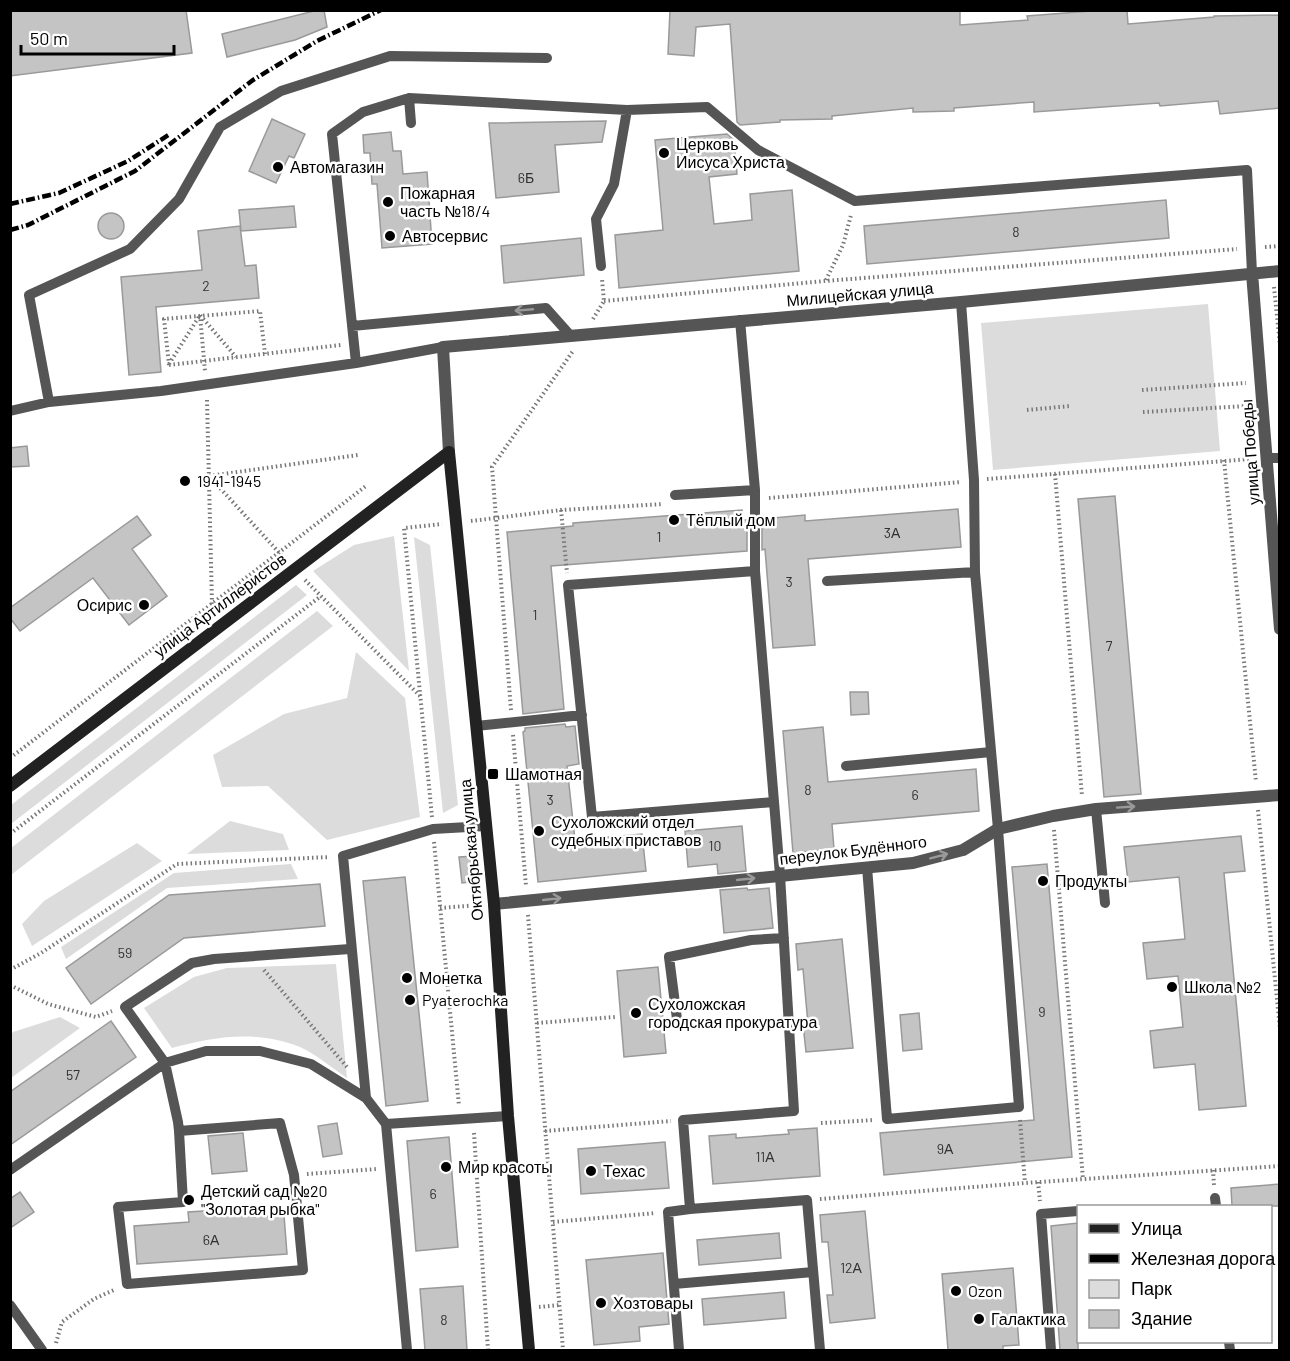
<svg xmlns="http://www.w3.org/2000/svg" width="1290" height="1361" font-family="Barlow,sans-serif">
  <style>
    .green { fill: #dcdcdc }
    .building { fill: #c4c4c4; stroke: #999; stroke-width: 1.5 }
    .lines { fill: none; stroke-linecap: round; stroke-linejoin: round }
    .path { stroke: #777; stroke-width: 4; stroke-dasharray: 1.5 3; stroke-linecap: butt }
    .lane { stroke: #555; stroke-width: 10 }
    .street { stroke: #555; stroke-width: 12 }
    .secondary { stroke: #222; stroke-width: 12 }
    .rail { stroke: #000; stroke-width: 4.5; stroke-dasharray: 9 3 1.5 3; stroke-linecap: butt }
    .oneway { stroke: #999 }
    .poi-dot { fill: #000; stroke: #fff; stroke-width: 2 }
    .labels { text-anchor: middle; stroke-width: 5; stroke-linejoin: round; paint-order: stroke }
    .number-label { font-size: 14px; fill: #313131 }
    .poi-label { font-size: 16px; fill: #000; stroke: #fff; text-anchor: start }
    .street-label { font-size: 16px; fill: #000; stroke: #fff }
  </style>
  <rect width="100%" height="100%" fill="#fff"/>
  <path class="green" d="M1208 304 1220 451 993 470 981 323Z
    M394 536 409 671 313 571 354 545Z
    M414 537 430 545 458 805 443 813Z
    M296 585 307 595 11 824V805Z
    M317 611 333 626 11 875V848Z
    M356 652 405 698 420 817 327 840 268 786 222 787 213 755 284 714 347 698Z
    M230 821 283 834 289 850 187 854Z
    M137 843 162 861 32 946 22 924 44 901Z
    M291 864 298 879 167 888 66 959 61 947 174 873Z
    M336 964 347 1078C332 1068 316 1054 300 1047 256 1030 216 1036 172 1048L144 1008 194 977 227 968Z
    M60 1017 80 1028 11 1078V1035L13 1032Z"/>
  <path class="building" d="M10 10H186L192 53 10 76Z
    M318 10H324L327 27 295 40 227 57 222 34Z
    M670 10H960V25L1028 20 1027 16 1104 10H1127L1128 24 1214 17V16L1280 15V108L1220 114 1218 101 1160 106 1159 103 1034 112V102L954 108V111L913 112V108L832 116V119L780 120V122L740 125 737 122 730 24 696 27 694 56 668 54Z
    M272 119 305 134 294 158 289 156 276 183 249 171Z
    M606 121 602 142 555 145 559 192 496 198 489 123Z
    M391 132 393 151H401L403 174 427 172 432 244 382 248 377 184H372L370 153H364L363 135Z
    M727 134 734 140 737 174 709 177 714 224 752 220 750 194 792 190 799 271 619 288 615 235 663 230 655 140Z
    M1166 200 1169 238 867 264 864 226Z
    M294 206 296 227 241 231 239 210Z
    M98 226a13 13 0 1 1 26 0a13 13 0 1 1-26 0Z
    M240 226 245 266 256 265 259 298 156 307 161 372 129 375 121 277 202 270 198 231Z
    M581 238 584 275 504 283 501 246Z
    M27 446 29 466 10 467V448Z
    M1115 496 1141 794 1104 797 1078 499Z
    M958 509 961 547 808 559 815 645 773 648 765 549 762 550V519L805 515V521Z
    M742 510 743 520H747V551L551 566 564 709 523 714 507 532 573 526V523Z
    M137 516 151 535 132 549 167 596 129 625 93 578 20 631 10 618V608Z
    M850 692H868L869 714 851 715Z
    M565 724 566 727 575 726 579 764 567 766 575 840 642 834 646 871 538 882 523 732 525 731V728Z
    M823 727 828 782 976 769 979 811 832 824 834 849 793 853 783 731Z
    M742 826 746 871 718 874 717 864 688 867 685 831Z
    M1241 836 1245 871 1224 873 1246 1106 1199 1110 1195 1064 1154 1068 1150 1031 1183 1027 1178 976 1147 979 1143 943 1185 939 1179 877 1128 882 1124 847Z
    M475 856 478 881 462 883 459 857Z
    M1047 864 1072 1157 884 1175 880 1133 1034 1120 1012 867Z
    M405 877 428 1101 386 1106 363 881Z
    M320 884 325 926 184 938 91 1004 66 968 169 895Z
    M747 888 748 890 769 888 773 928 724 933 720 890Z
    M842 939 853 1048 806 1052 803 1024H808L803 969 798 970 796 944Z
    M658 967 666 1053 624 1057 617 971Z
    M919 1013 922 1049 903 1051 900 1015Z
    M111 1021 136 1057 10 1145V1092Z
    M337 1123 342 1154 323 1157 318 1126Z
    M817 1128 820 1176 713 1184 709 1136 736 1134V1138L789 1134 788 1130Z
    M243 1133 247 1171 212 1174 208 1136Z
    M449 1137 458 1247 416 1251 407 1141Z
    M665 1142 669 1188 581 1194 578 1149Z
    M1280 1184V1206H1232L1231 1188Z
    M20 1192 34 1212 10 1228V1199Z
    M251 1208 252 1217 284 1215 287 1254 137 1264 134 1226 189 1222 188 1212Z
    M865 1211 875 1318 830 1323 827 1295H833L828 1242H822L820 1215Z
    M1078 1223V1350H1060L1051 1226Z
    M779 1233 781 1258 699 1265 697 1240Z
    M663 1253 669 1324 639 1327 640 1341 594 1345 586 1260Z
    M1013 1268 1019 1345 1003 1346V1350H948L942 1274Z
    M463 1286 467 1350H425L420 1289Z
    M784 1292 786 1318 704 1325 702 1299Z"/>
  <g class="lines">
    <path class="path" d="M1265 247 1280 246
      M826 280 843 245 851 215
      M1274 287 1280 345
      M604 301 825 281 1237 249
      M200 315 205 371
      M593 319 604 301 602 279
      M169 364 200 315 236 357
      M169 365 164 319 260 311 265 354
      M169 365 341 345
      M1142 390 1246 383
      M207 400 212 604
      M1027 410 1070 406
      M1143 412 1247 406
      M1224 460 1256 782
      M1055 474 1082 796
      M987 479 1251 459
      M769 498 961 482
      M561 510 567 573
      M471 521 561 510 663 504
      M285 559 209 476 358 455
      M305 580 421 697
      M511 710 492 467 573 351
      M513 735 526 886
      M10 758 366 486
      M1258 810 1280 1029
      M432 817 404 528 442 524
      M1054 830 1083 1179
      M10 834 321 596
      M434 842 459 1106
      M440 908 479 905
      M528 915 563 1350
      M10 970 41 953 177 864 330 857
      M264 970 347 1067
      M10 985 48 1004 96 1017 112 1011
      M537 1023 615 1017
      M1020 1120 1025 1183
      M821 1123 874 1120
      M545 1131 671 1121
      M474 1133 488 1350
      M1213 1170 1214 1185
      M307 1174 377 1169
      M1038 1182 1040 1201
      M820 1199 1025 1183 1280 1166
      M553 1222 656 1213
      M539 1307 560 1305
      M56 1343 62 1322 94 1299 116 1289"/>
    <path class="lane" d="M409 98 411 123
      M601 266 596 219 614 184 627 110
      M740 320 755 490V571L780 875 794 1111 683 1120 690 1209 807 1200 820 1350
      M352 326 546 308 570 335
      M356 363 332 134 363 112 409 98 627 110 707 107 758 150 855 201 1247 170 1252 273
      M49 402 29 295 130 249 179 199 220 127 281 91 390 56 547 58
      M10 411 49 402 161 391 356 363 443 347
      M1267 458H1280
      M675 495 755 490
      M755 571 568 585 592 817 773 802
      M827 581 975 572
      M476 726 582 715
      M846 766 991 752
      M1096 809 1105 903
      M867 867 887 1119 1019 1107 998 829 975 572 974 480 961 302
      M677 1019 669 957 751 940 784 938
      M386 1124 366 1098 343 856 433 829 486 826
      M179 1131 280 1123 294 1175 303 1270 127 1284 118 1207 183 1202 179 1131 178 1122 165 1063 206 1051H260L311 1064 366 1098
      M10 1170 165 1063 125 1007 192 963 214 959 350 949
      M1215 1198 1216 1206
      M674 1284 813 1272
      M10 1305 42 1350
      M1229 1342 1230 1350
      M407 1350 386 1124 508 1116
      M679 1350 668 1212 690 1209
      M1051 1350 1041 1214 1078 1211"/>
    <path class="street" d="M1252 273 1280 629
      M449 452 443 347 961 302 1280 271
      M494 904 913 863 963 850 998 829 1053 816 1096 809 1280 795"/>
    <path class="secondary" d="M449 452 494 904 508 1116 529 1350
      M10 786 449 452"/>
    <path class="rail" d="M10 204 59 193 128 161 170 134
      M10 230 28 225 135 171 253 80 317 41 381 10"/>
  </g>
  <defs><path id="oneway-shaft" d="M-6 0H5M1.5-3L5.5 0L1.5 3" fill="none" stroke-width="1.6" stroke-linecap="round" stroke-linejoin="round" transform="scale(1.5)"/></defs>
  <g class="oneway">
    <use href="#oneway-shaft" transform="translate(524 310) rotate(175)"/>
    <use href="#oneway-shaft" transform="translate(1126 807) rotate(-4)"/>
    <use href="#oneway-shaft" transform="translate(939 856) rotate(-15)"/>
    <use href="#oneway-shaft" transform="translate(746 879) rotate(-6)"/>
    <use href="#oneway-shaft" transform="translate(552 899) rotate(-6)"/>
  </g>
  <g class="poi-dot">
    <circle cx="664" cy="153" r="6"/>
    <circle cx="278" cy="167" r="6"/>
    <circle cx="388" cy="202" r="6"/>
    <circle cx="390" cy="236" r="6"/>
    <circle cx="185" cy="481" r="6"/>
    <circle cx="674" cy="520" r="6"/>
    <circle cx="144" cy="605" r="6"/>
    <rect x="487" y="768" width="12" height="12" rx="3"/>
    <circle cx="539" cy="831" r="6"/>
    <circle cx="1043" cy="881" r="6"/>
    <circle cx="407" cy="978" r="6"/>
    <circle cx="1172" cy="987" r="6"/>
    <circle cx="410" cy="1000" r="6"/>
    <circle cx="636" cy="1013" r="6"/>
    <circle cx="446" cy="1167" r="6"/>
    <circle cx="591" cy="1171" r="6"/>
    <circle cx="189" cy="1200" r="6"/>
    <circle cx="956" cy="1291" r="6"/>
    <circle cx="601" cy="1303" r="6"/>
    <circle cx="979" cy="1319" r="6"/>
  </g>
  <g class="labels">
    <g class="number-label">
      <text x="526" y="183">6Б</text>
      <text x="1016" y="237">8</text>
      <text x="206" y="291">2</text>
      <text x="892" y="538">3А</text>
      <text x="659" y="542">1</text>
      <text x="789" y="587">3</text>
      <text x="535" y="620">1</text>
      <text x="1109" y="651">7</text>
      <text x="808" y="795">8</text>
      <text x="915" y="800">6</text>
      <text x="550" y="805">3</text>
      <text x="715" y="851">10</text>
      <text x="125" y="958">59</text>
      <text x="1042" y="1017">9</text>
      <text x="73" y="1080">57</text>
      <text x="945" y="1154">9А</text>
      <text x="765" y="1162">11А</text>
      <text x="433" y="1199">6</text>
      <text x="211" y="1245">6А</text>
      <text x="851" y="1273">12А</text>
      <text x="444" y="1325">8</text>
    </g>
    <g class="poi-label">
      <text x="676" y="150">Церковь<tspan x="676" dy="18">Иисуса Христа</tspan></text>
      <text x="290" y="173">Автомагазин</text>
      <text x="400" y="199">Пожарная<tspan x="400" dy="18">часть №18/4</tspan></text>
      <text x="402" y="242">Автосервис</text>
      <text x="197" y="487">1941-1945</text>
      <text x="686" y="526">Тёплый дом</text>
      <text x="132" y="611" text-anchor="end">Осирис</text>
      <text x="505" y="780">Шамотная</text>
      <text x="551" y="828">Сухоложский отдел<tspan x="551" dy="18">судебных приставов</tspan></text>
      <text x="1055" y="887">Продукты</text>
      <text x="419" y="984">Монетка</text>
      <text x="1184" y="993">Школа №2</text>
      <text x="422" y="1006">Pyaterochka</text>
      <text x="648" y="1010">Сухоложская<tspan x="648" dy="18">городская прокуратура</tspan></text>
      <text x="458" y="1173">Мир красоты</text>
      <text x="603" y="1177">Техас</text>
      <text x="201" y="1197">Детский сад №20<tspan x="201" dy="18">"Золотая рыбка"</tspan></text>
      <text x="968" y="1297">Ozon</text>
      <text x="613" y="1309">Хозтовары</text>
      <text x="991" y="1325">Галактика</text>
    </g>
    <g class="street-label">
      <text transform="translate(860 294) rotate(-5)" y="6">Милицейская улица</text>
      <text transform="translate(1250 452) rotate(-94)" y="6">улица Победы</text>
      <text transform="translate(220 605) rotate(-37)" y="6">улица Артиллеристов</text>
      <text transform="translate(471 850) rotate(-95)" y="6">Октябрьская улица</text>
      <text transform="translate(853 850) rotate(-7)" y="6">переулок Будённого</text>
    </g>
  </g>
  <rect width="1290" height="1361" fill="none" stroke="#000000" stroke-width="24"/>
  <rect x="1077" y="1205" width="195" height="138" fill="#ffffff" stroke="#999999" stroke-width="1.5"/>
  <rect x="1089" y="1224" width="30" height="9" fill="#222222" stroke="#999999" stroke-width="1.5"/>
  <text x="1131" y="1235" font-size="18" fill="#000000">Улица</text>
  <rect x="1089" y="1254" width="30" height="9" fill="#000000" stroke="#999999" stroke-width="1.5"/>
  <text x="1131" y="1265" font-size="18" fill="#000000">Железная дорога</text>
  <rect x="1089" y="1280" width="30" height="18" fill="#dcdcdc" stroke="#999999" stroke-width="1.5"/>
  <text x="1131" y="1295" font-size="18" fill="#000000">Парк</text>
  <rect x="1089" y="1310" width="30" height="18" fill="#c4c4c4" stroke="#999999" stroke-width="1.5"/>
  <text x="1131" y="1325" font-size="18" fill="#000000">Здание</text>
  <path d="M21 45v9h153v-9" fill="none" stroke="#000000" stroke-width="3"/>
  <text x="30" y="45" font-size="18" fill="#000000" stroke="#ffffff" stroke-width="4.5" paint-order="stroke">50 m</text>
</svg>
